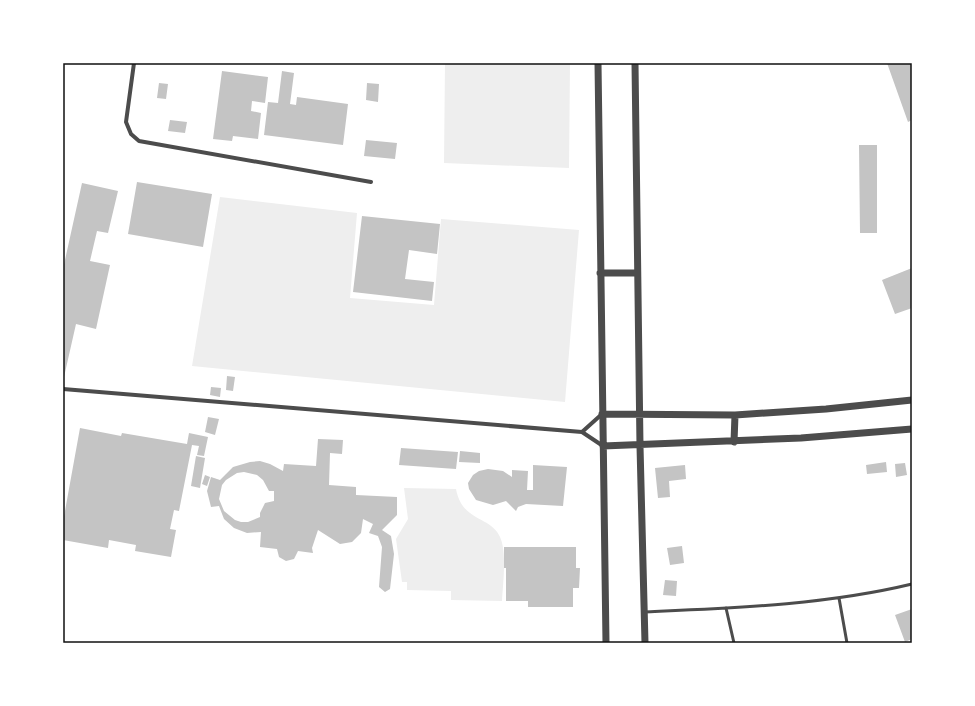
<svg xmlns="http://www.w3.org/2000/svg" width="975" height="706" font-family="Overpass,sans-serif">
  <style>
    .green { fill: #eee }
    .building { fill: #c4c4c4; fill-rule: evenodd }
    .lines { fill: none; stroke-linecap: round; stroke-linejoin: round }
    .service { stroke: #4c4c4c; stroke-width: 3 }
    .minor { stroke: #4c4c4c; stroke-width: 4 }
    .tertiary { stroke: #4c4c4c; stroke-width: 7 }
    .neatline { fill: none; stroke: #111; stroke-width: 1.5 }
  </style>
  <rect width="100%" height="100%" fill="#fff"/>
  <path class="green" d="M445 63H570L569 168 444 163Z
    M220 197 357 213 350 298 434 305 441 219 579 230 565 402 192 366Z
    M404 488 456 489C462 522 491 516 500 537 507 552 503 583 502 601L451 600V591L407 590V582H402L396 539 408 519Z"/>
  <path class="building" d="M887 63H912V120L908 122Z
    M222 71 268 77 265 103 252 101 251 111 261 113 258 139 233 136 232 141 213 139Z
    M282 71 294 73 290 104 296 105 297 97 348 104 343 145 264 135 268 102 278 103Z
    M159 83 168 84 166 99 157 98Z
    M367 83 379 84 378 102 366 100Z
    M170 120 187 122 185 133 168 131Z
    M366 140 397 143 395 159 364 156Z
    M859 145H877V233H860Z
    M137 182 212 194 203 247 128 234Z
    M82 183 118 191 108 233 97 231 90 261 110 265 96 329 76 324 64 377 63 269Z
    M362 216 440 224 437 254 409 250 405 279 434 282 432 301 353 292Z
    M912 268V308L895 314 882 280Z
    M227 376 235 377 233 391 226 390Z
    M211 387 221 388 220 397 210 395Z
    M208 417 219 419 215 435 205 432Z
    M80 428 121 436 122 433 187 444 189 433 208 437 204 456 197 455 199 446 192 445 179 511 174 510 170 529 176 530 171 557 135 551 136 545 109 540 108 548 63 540V522Z
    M318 439 343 440 342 454 330 453 329 485 356 487V495L397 497V515L382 530 391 536 394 554 390 589 385 592 379 587 382 547 378 536 369 533 373 524 363 519 361 533 352 542 340 544 318 530 312 548 313 553 298 551 294 559 286 561 279 557 277 549 260 547 261 532 247 533 234 528 224 519 219 506 211 507 207 491 211 477 220 480 233 467 250 462 260 461 270 464 283 471 284 464 316 466ZM244 472 257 475 263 480 269 491H274V501L265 503 260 513V517L248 522H241L235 520 224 511 219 499 222 485 226 480 237 473Z
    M401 448 458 452 456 469 399 465Z
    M460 451 480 453V463L459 462Z
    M196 456 205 458 200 488 191 486Z
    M886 462 887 472 867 474 866 465Z
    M905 463 907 475 896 477 895 464Z
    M533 465 567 467 563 506 526 504 518 507 516 511 506 501 493 505 476 500 469 489 468 483 473 475 479 471 488 469 503 471 512 477V470L528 471 527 490H533Z
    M685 465 686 479 669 481 670 497 658 498 655 468Z
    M205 475 210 477 207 486 202 484Z
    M682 546 684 563 670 565 667 548Z
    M504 547H576V568H580L579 588H573V607H528V601H506V568H504Z
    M665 580 677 581 676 596 663 595Z
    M912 609V639L905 642 895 615Z"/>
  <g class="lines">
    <path class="service" d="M839 598 847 643
      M726 608 734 643
      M644 612C733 608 825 605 912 584"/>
    <path class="minor" d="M134 63 126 122 131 134 139 141 371 182
      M63 389 582 432 603 446
      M582 432 602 414"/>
    <path class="tertiary" d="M598 63 606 643
      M635 63 640 446 645 643
      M600 273H637
      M602 414 735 415 826 409 912 400
      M734 442 735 415
      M603 446 801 438 912 429"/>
  </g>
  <rect width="975" height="706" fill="none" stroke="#ffffff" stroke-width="128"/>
  <rect x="64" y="64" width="847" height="578" class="neatline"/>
</svg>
